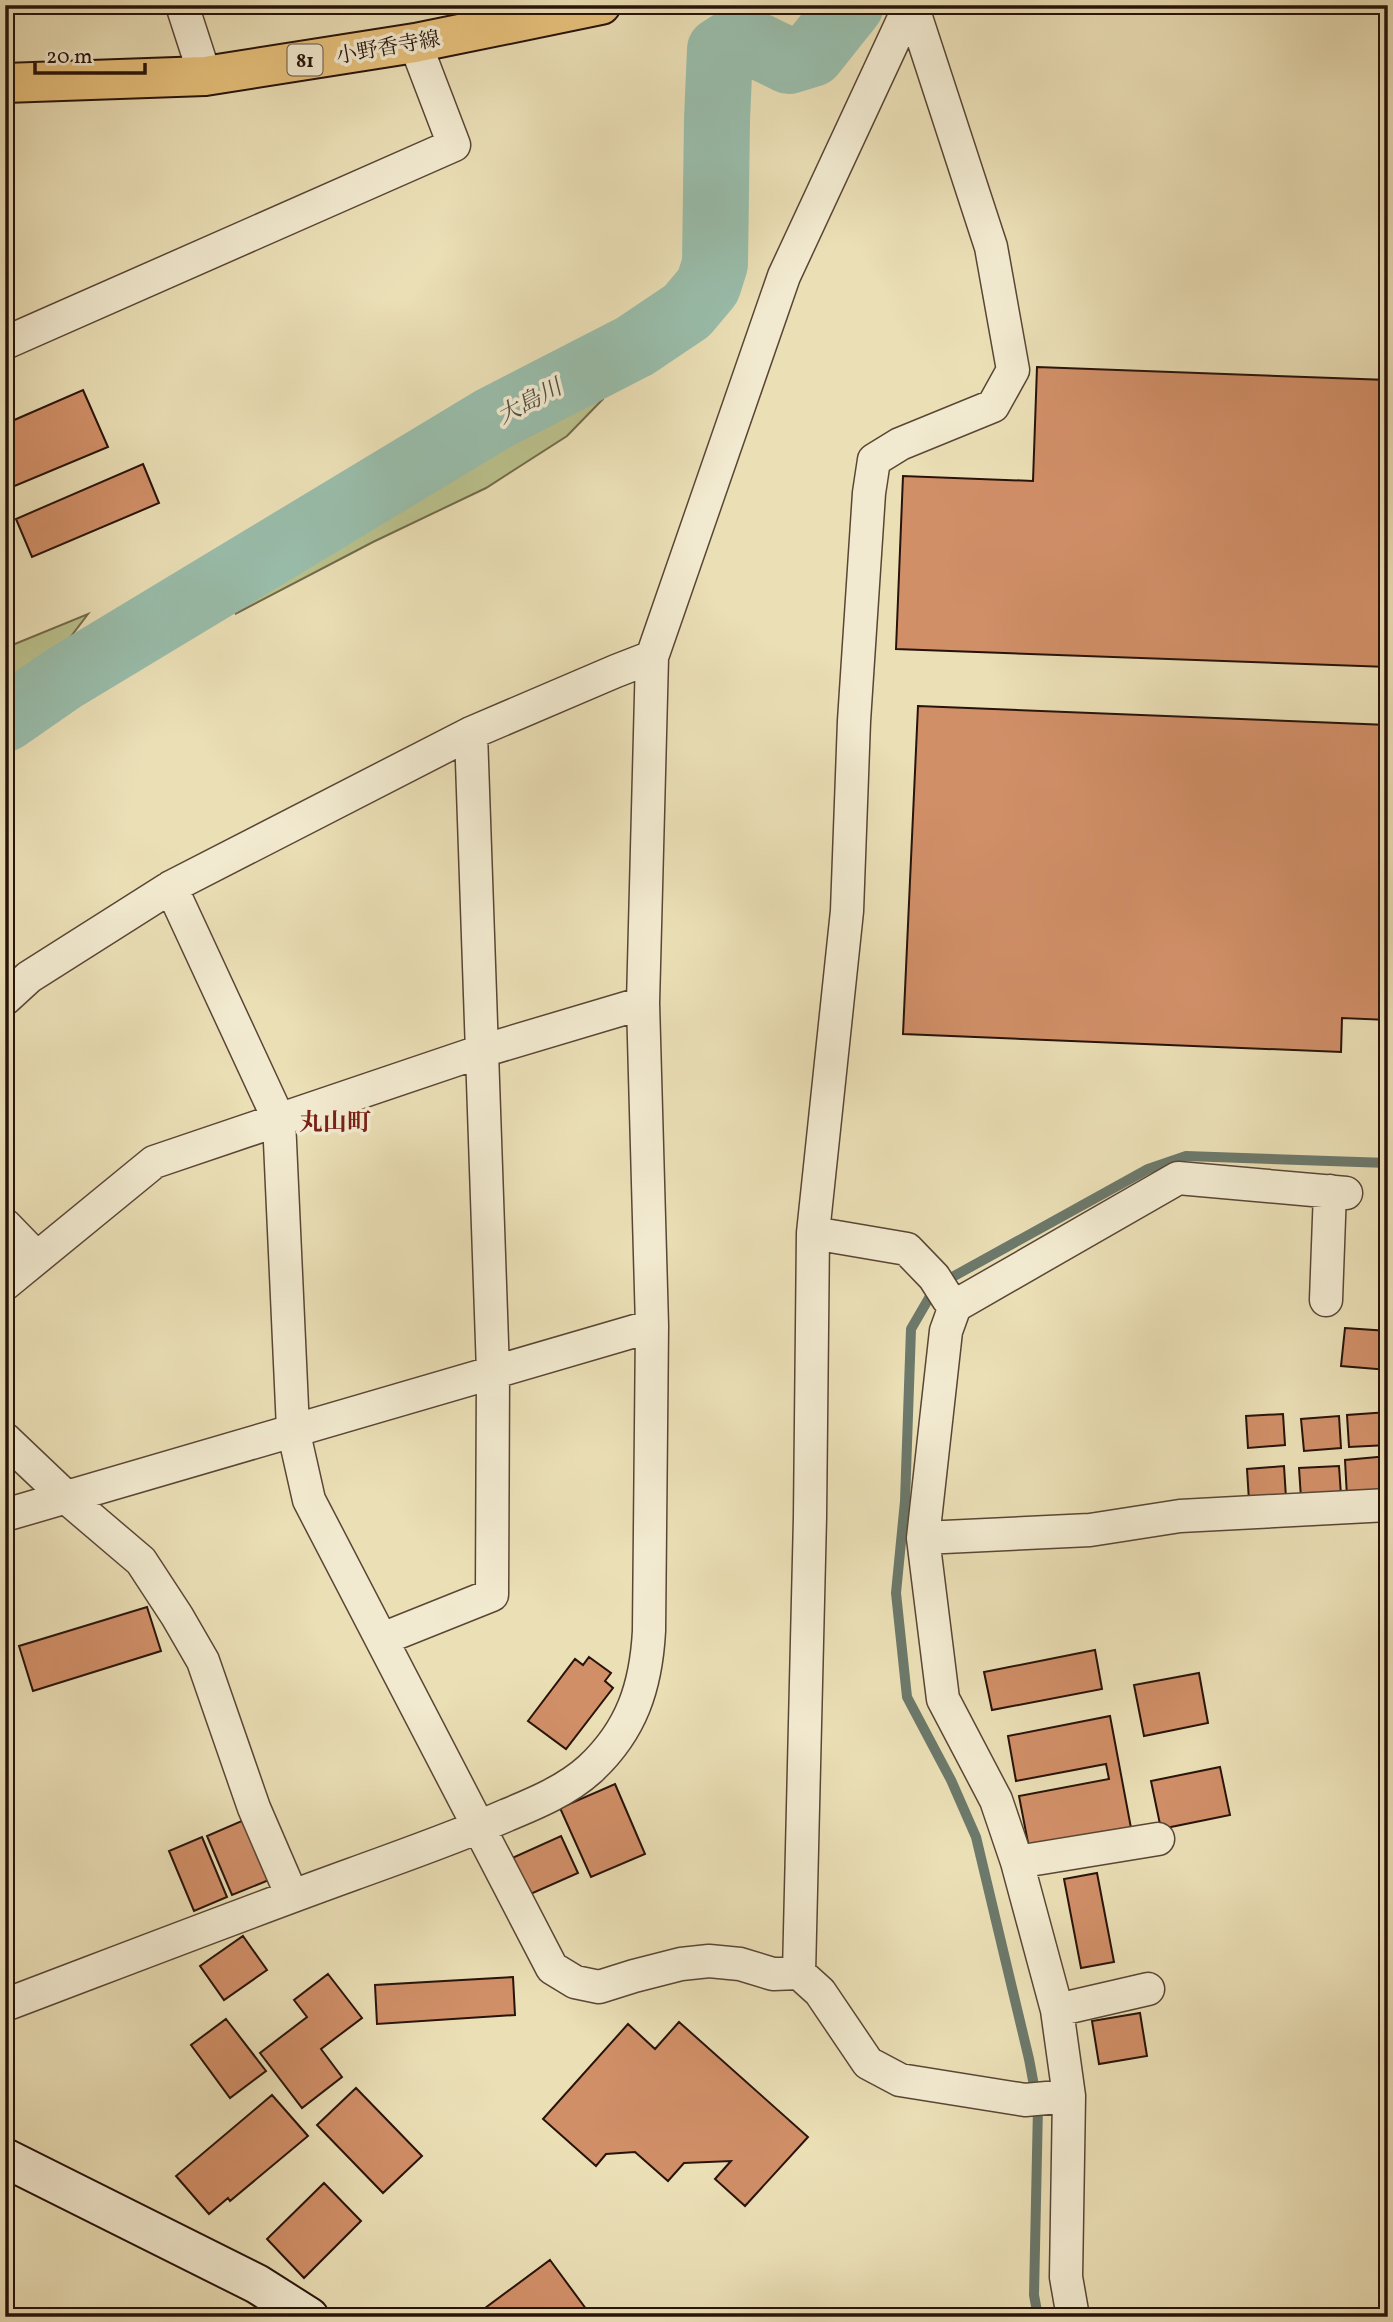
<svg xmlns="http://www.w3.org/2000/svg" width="1393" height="2322" font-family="Vollkorn,'Noto Serif JP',serif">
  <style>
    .green { fill: #bac18c; stroke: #716a4b; stroke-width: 2 }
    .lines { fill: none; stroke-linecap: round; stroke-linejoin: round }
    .stream { stroke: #6c796b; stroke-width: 10 }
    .river { stroke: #99bdab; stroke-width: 66 }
    .building { fill: #d18f68; stroke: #28130a; stroke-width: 2 }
    .street-casing { stroke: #594635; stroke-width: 35 }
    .secondary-casing { stroke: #28130a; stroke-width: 42 }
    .primary-casing { stroke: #28130a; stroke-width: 42 }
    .street { stroke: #f2ead0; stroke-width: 32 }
    .secondary { stroke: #f2ead0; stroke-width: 38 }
    .primary { stroke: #e6c07b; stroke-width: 38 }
    .labels { text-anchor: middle; stroke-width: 7; stroke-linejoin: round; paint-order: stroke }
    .shield { fill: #f2ead0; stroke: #655445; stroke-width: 2 }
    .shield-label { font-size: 19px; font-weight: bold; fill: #28130a }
    .street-label { font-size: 21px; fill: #28130a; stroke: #f2ead0 }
    .water-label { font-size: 23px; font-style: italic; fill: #504e42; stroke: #f2ead0 }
    .quarter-label { font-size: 24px; font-weight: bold; fill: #7a1f14; stroke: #f2ead0 }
  </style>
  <rect width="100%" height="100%" fill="#ebdfb6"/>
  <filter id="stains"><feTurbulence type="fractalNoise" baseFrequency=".00286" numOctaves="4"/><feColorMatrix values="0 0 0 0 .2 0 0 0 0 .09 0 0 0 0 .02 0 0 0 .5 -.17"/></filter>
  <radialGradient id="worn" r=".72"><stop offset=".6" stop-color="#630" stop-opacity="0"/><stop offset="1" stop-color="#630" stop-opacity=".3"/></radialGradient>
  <path class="green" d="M603 372V399L567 436 486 488 373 542 235 614 261 585 335 533 436 473 502 427 559 393Z
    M88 614 50 664 5 695V648Z"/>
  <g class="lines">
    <path class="stream" d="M1038 2317 1034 2295 1038 2107 1029 2059 976 1837 951 1780 907 1697 896 1593 905 1501 911 1329 936 1286 1148 1169 1186 1156 1388 1163"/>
    <path class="river" d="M5 719 64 678 493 419 635 346 687 311 708 286 715 264 717 120 720 50 734 41 750 42 789 61 812 54 851 5"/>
  </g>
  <path class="building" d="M1037 367 1388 380V667L896 649 903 476 1033 481Z
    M83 390 108 447 5 490V424Z
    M143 464 159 503 32 557 16 519Z
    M918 706 1388 725V1020L1342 1018 1341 1052 903 1034Z
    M1345 1328 1388 1331V1370L1341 1366Z
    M1388 1412V1445L1349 1447 1347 1415Z
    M1283 1414 1285 1445 1248 1448 1246 1416Z
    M1339 1416 1341 1448 1304 1451 1301 1419Z
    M1388 1456V1493L1347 1497 1345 1460Z
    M1284 1466 1286 1498 1249 1501 1247 1469Z
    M1339 1466 1341 1495 1301 1498 1299 1468Z
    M147 1607 161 1651 33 1691 19 1646Z
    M1095 1650 1102 1689 992 1710 984 1672Z
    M589 1657 611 1673 605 1681 613 1688 566 1749 528 1721 575 1659 583 1665Z
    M1199 1673 1208 1723 1144 1736 1134 1685Z
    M1110 1716 1131 1828 1029 1848 1019 1796 1109 1779 1106 1764 1016 1781 1008 1736Z
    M1220 1767 1230 1815 1161 1829 1151 1781Z
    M615 1784 645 1854 591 1877 560 1808Z
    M244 1820 269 1880 232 1895 207 1836Z
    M561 1836 578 1873 526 1896 510 1859Z
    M202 1837 227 1897 194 1911 169 1851Z
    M1097 1873 1114 1962 1081 1968 1064 1879Z
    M243 1936 267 1970 224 2000 200 1966Z
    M328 1974 362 2018 321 2049 342 2077 302 2108 260 2053 307 2017 294 2000Z
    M513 1977 515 2015 377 2024 375 1985Z
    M1140 2013 1147 2056 1099 2064 1092 2021Z
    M226 2019 266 2071 230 2098 191 2045Z
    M679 2022 808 2137 745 2206 715 2179 731 2161 684 2163 668 2181 635 2152 606 2154 596 2166 543 2119 628 2024 655 2049Z
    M356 2088 422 2156 383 2193 317 2125Z
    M272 2095 308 2136 230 2201 228 2198 209 2214 176 2176Z
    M324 2183 361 2221 304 2278 267 2239Z
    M550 2260 592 2317H473Z"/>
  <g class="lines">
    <g class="street-casing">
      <path id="street" d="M182 5 205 76
        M5 343 454 145 415 43
        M171 887 279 1120 293 1429 309 1500 552 1968 575 1982 599 1987 634 1976 681 1964 709 1961 740 1964 773 1974 799 1973 820 1992 868 2063 900 2080 1025 2100 1069 2096
        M5 999 29 977 171 887 471 733 616 671 652 657
        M5 1225 36 1257
        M813 1233 907 1249 934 1277 948 1299 955 1306
        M5 1284 154 1162 482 1051 643 1003
        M1326 1300 1330 1191
        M5 1439 67 1498 141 1561 177 1616 203 1661 254 1808 292 1896
        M5 1515 652 1326
        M923 1538 1090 1530 1180 1516 1388 1505
        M382 1639 492 1595 493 1372 471 733
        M1017 1862 1158 1839
        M799 1973 810 1517 813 1233 847 911 854 721 869 493 874 460 900 444 993 406 1013 370 991 247 912 5
        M5 2005C121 1961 237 1916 353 1874 405 1855 457 1837 507 1815 536 1803 567 1790 590 1769 632 1730 646 1686 649 1631L652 1326 643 1003 652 657 784 276 910 5
        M1057 2010 1148 1989
        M1073 2317 1066 2277 1069 2096 1057 2010 1017 1862 996 1800 943 1699 923 1538 946 1331 955 1306 1178 1178 1346 1193"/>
    </g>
    <g class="secondary-casing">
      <path id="secondary" d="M5 2158 257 2284 309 2317"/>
    </g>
    <g class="primary-casing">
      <path id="primary" d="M5 83 205 76 415 43 601 5"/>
    </g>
    <use href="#street" class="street"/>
    <use href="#secondary" class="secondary"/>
    <use href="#primary" class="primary"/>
  </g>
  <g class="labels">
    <rect class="shield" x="287.5" y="44.5" width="35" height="31" rx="5"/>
    <g class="shield-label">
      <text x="305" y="67">81</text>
    </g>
    <g class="street-label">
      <text transform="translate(388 47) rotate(-10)" y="7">小野香寺線</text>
    </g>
    <g class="water-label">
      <text transform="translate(529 401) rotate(-28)" y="8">大島川</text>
    </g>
    <g class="quarter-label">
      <text x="335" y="1130">丸山町</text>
    </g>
  </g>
  <rect width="1393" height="2322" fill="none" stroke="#ebdfb6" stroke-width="28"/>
  <rect x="7" y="7" width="1379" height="2308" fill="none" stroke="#28130a" stroke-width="3.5"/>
  <rect x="14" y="14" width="1365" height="2294" fill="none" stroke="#28130a" stroke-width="2"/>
  <path d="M35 63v10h110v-10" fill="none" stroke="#28130a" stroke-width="3.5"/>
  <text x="46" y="63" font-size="21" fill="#28130a" stroke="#f2ead0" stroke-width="5" paint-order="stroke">20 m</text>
  <rect width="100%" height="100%" filter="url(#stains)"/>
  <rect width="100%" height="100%" fill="url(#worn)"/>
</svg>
